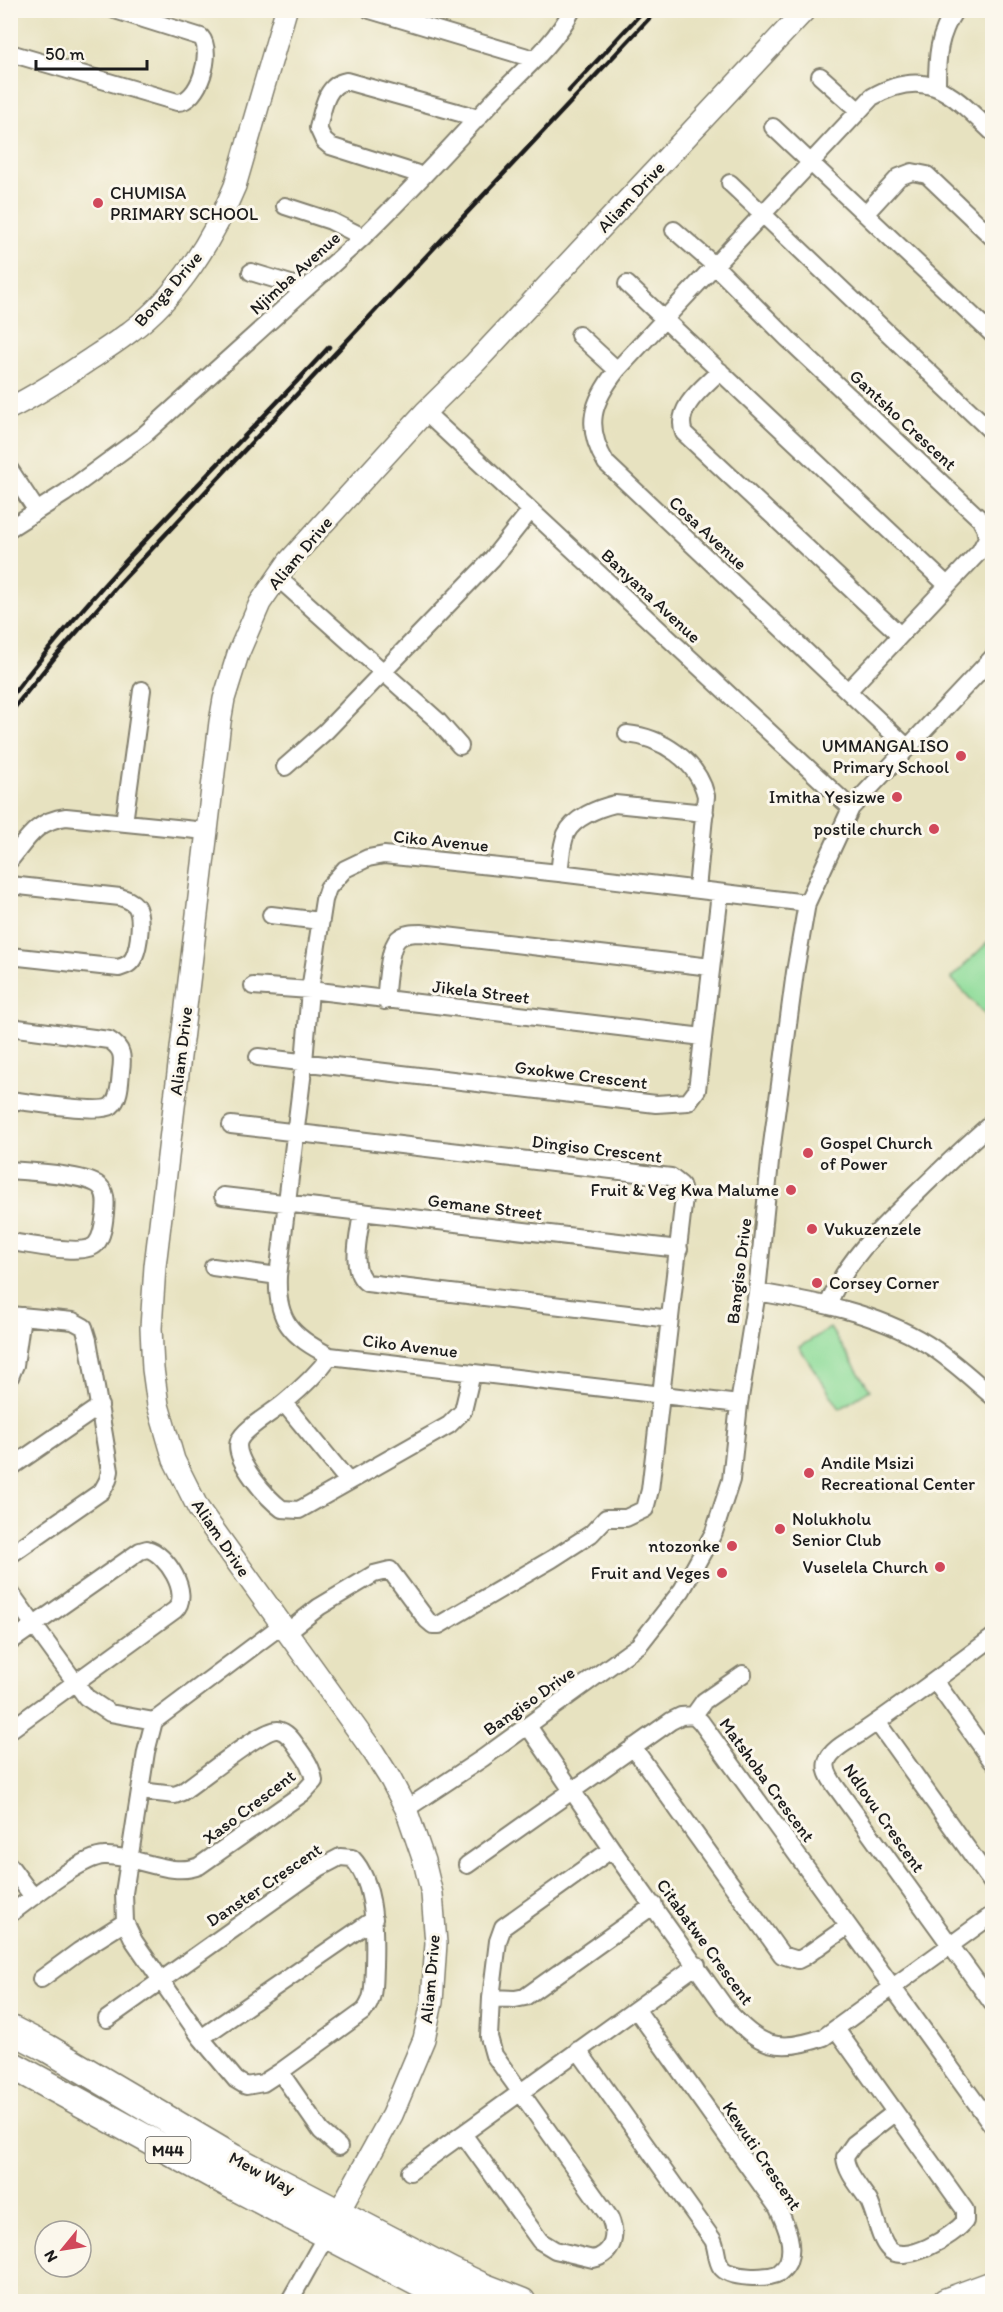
<svg xmlns="http://www.w3.org/2000/svg" width="1003" height="2312" font-family="Itim,sans-serif">
  <style>
    .green { fill: #8edc99; stroke: #557c5a; stroke-width: 1.5 }
    .lines { fill: none; stroke-linecap: round; stroke-linejoin: round }
    .minor-casing { stroke: #827f6e; stroke-width: 20 }
    .tertiary-casing { stroke: #827f6e; stroke-width: 24 }
    .primary-casing { stroke: #827f6e; stroke-width: 30 }
    .minor { stroke: #fff; stroke-width: 16 }
    .tertiary { stroke: #fff; stroke-width: 21 }
    .primary { stroke: #fff; stroke-width: 27 }
    .rail { stroke: #1c1c1c; stroke-width: 4.5 }
    .poi-dot { fill: #d1495b; stroke: #fbf7ec; stroke-width: 2 }
    .labels { text-anchor: middle; stroke-width: 6; stroke-linejoin: round; paint-order: stroke }
    .shield { fill: #fbf7ec; stroke: #5f5e5a; stroke-width: 1.5 }
    .shield-label { font-size: 16px; font-weight: bold; fill: #1c1c1c }
    .poi-label { font-size: 18px; fill: #1c1c1c; stroke: #fbf7ec; text-anchor: end }
    .street-label { font-size: 18px; fill: #1c1c1c; stroke: #fbf7ec }
  </style>
  <rect width="100%" height="100%" fill="#fbf7ec"/>
  <filter id="ink" filterUnits="userSpaceOnUse"><feTurbulence type="fractalNoise" baseFrequency=".0167" numOctaves="2"/><feDisplacementMap in="SourceGraphic" scale="12" xChannelSelector="R" yChannelSelector="G"/><feConvolveMatrix kernelMatrix="1 2 1 2 8 2 1 2 1" color-interpolation-filters="sRGB"/></filter>
  <filter id="wash" filterUnits="userSpaceOnUse"><feTurbulence type="fractalNoise" baseFrequency=".008" numOctaves="4" result="noise"/><feDisplacementMap in="SourceGraphic" scale="24" xChannelSelector="R" yChannelSelector="G"/><feGaussianBlur stdDeviation="1.35" result="paint"/><feColorMatrix in="noise" values="0 0 0 0 0 0 0 0 0 0 0 0 0 0 0 0 0 1.4 0 .05"/><feComposite in="paint" operator="in"/></filter>
  <g filter="url(#wash)">
    <rect width="100%" height="100%" fill="#e7e2c0"/>
    <path class="green" d="M988 942 992 947V1022L951 978Z
      M830 1328 870 1390 840 1409 799 1347Z"/>
  </g>
  <g filter="url(#ink)">
    <g class="lines">
      <g class="minor-casing">
        <path id="minor" d="M370 10 534 59
          M10 53 177 102C199 103 214 52 201 37L115 10
          M820 76 858 110
          M937 86C937 56 938 36 955 10
          M773 127 992 334
          M421 178 415 173 330 146 324 141 318 128C323 110 325 85 346 81L478 118
          M730 183 992 432
          M285 206 331 221 363 237
          M866 213 899 177 912 172 927 175 992 237
          M674 230 714 265 788 339 980 519 985 528 987 538 980 551 848 691
          M251 272 294 285 303 291
          M627 284 947 585
          M579 335 617 370
          M720 371C704 387 674 408 684 433L899 634
          M425 412 851 808
          M10 470 37 511
          M10 528 65 493 144 435 363 237C410 192 453 144 497 97 523 70 555 44 572 10
          M277 577 438 721 460 746
          M627 734C661 737 698 761 706 796L697 889
          M908 748 606 463C584 426 592 402 617 370L872 97C928 65 953 95 992 132
          M285 767 326 731 492 559 530 511
          M124 823 142 690
          M10 860C28 838 36 821 66 817L206 831
          M559 873C561 861 561 846 566 834 573 818 598 808 615 804L705 813
          M10 885 120 897C126 899 132 901 136 906 143 917 139 946 134 957 131 964 125 966 119 968L10 956
          M271 915 320 921
          M253 986 310 990 703 1037
          M385 1001C387 986 388 949 398 939 404 933 413 933 421 933L711 967
          M10 1027 109 1040C123 1048 123 1057 121 1071 120 1082 120 1099 111 1106 100 1114 28 1102 10 1100
          M258 1057 656 1104 688 1102 697 1090 720 893
          M231 1125 671 1177 681 1185 684 1197 650 1490 645 1509 626 1518H606L591 1534 552 1559 439 1625H433L427 1620 390 1570 374 1574 319 1607 287 1632
          M10 1170C32 1172 80 1174 97 1184 107 1190 106 1203 105 1213 104 1222 103 1236 96 1244 85 1257 28 1244 10 1242
          M223 1196 679 1249
          M362 1212C360 1232 348 1271 367 1283L670 1319
          M213 1267 278 1276
          M757 1292C816 1302 875 1312 927 1344 950 1358 972 1379 992 1396
          M828 1305C847 1257 885 1224 922 1188 945 1166 968 1143 992 1123
          M10 1315 73 1321 84 1327 88 1340 110 1471 108 1480 102 1491 10 1555
          M330 1356C317 1374 302 1388 285 1402 274 1412 244 1428 239 1441 232 1459 268 1499 282 1509L299 1510 449 1425 463 1411 472 1373
          M10 1377 15 1365 22 1316
          M284 1403 348 1481
          M739 1404 330 1356C291 1336 276 1321 278 1276L304 1062 310 990 324 900 328 888 345 869 368 858 384 855 559 873 807 903
          M10 1468 100 1406
          M10 1592 86 1697 110 1713 154 1721
          M992 1638C948 1671 904 1704 858 1735 848 1741 830 1750 827 1762 824 1772 833 1783 839 1791L992 2003
          M10 1642 140 1551 147 1549C166 1553 192 1594 175 1610L10 1730
          M935 1681 992 1761
          M694 1715 704 1701 743 1674
          M877 1722 992 1883
          M528 1726 612 1849 727 2010C758 2046 778 2054 824 2037L992 1915
          M633 1747 782 1955 798 1960 804 1957 848 1926
          M406 1809 483 1758 639 1645 682 1590 714 1532 731 1480 739 1404 757 1292 771 1152 795 972 807 903 851 808 992 658
          M467 1865 671 1721 681 1716 694 1715 701 1722 992 2125
          M10 1866 33 1897
          M10 1914C31 1899 81 1857 104 1856 133 1854 171 1878 199 1866L303 1793 314 1781C312 1767 306 1759 298 1748 293 1741 288 1732 278 1730 263 1728 199 1781 182 1792L175 1795 140 1791
          M41 1979 79 1951 125 1922
          M491 1998 515 1999 525 1997 654 1905
          M107 2019 319 1868 340 1857 352 1858C376 1883 375 1934 374 1966 373 1982 375 1999 364 2011L280 2072 263 2083 246 2086 236 2080 201 2038 134 1941 125 1922 124 1893 146 1752 154 1721 282 1625
          M836 2029 965 2210V2221C954 2236 903 2267 888 2248 878 2236 876 2215 869 2201 861 2188 846 2173 845 2157L854 2144 894 2113
          M201 2038 374 1919
          M578 2050 713 2240C717 2248 716 2260 721 2267 729 2279 768 2279 779 2273 783 2270 786 2266 788 2262 795 2244 785 2224 778 2208L636 2009
          M280 2072 321 2131 339 2147
          M463 2134 540 2241 555 2250 593 2259C614 2254 617 2235 610 2218L494 2055 489 2037 491 1998 498 1941 503 1927 612 1849
          M410 2172 697 1965
          M289 2302 327 2234"/>
      </g>
      <g class="tertiary-casing">
        <path id="tertiary" d="M10 408C37 395 61 379 86 362 101 352 117 342 131 331 178 296 213 239 235 186L286 10
          M331 2226 392 2115 424 2039 432 2002 436 1943 432 1894 424 1861 406 1809 391 1780 374 1753 198 1508 174 1460 158 1405 153 1369 151 1328 155 1266 220 722 224 699 238 654 260 603 289 561 425 412 475 363 805 10"/>
      </g>
      <g class="primary-casing">
        <path id="primary" d="M10 2029 47 2048 233 2158 452 2272 481 2286 522 2302
          M10 2064 226 2182 455 2302
          M946 2302 992 2285"/>
      </g>
      <use href="#minor" class="minor"/>
      <use href="#tertiary" class="tertiary"/>
      <use href="#primary" class="primary"/>
      <path class="rail" d="M569 91 644 10
        M10 698C106 572 222 463 329 347
        M10 713 55 657 119 584 657 10"/>
    </g>
  </g>
  <g class="poi-dot">
    <circle cx="98" cy="203" r="6"/>
    <circle cx="961" cy="756" r="6"/>
    <circle cx="897" cy="797" r="6"/>
    <circle cx="934" cy="829" r="6"/>
    <circle cx="808" cy="1153" r="6"/>
    <circle cx="791" cy="1190" r="6"/>
    <circle cx="812" cy="1229" r="6"/>
    <circle cx="817" cy="1283" r="6"/>
    <circle cx="809" cy="1473" r="6"/>
    <circle cx="780" cy="1529" r="6"/>
    <circle cx="732" cy="1546" r="6"/>
    <circle cx="940" cy="1567" r="6"/>
    <circle cx="722" cy="1573" r="6"/>
  </g>
  <g class="labels">
    <rect class="shield" x="145.5" y="2137" width="45" height="26" rx="4.5"/>
    <g class="shield-label">
      <text x="168" y="2156">M44</text>
    </g>
    <g class="poi-label">
      <text x="110" y="199" text-anchor="start">CHUMISA<tspan x="110" dy="21">PRIMARY SCHOOL</tspan></text>
      <text x="949" y="752">UMMANGALISO<tspan x="949" dy="21">Primary School</tspan></text>
      <text x="885" y="803">Imitha Yesizwe</text>
      <text x="922" y="835">postile church</text>
      <text x="820" y="1149" text-anchor="start">Gospel Church<tspan x="820" dy="21">of Power</tspan></text>
      <text x="779" y="1196">Fruit &amp; Veg Kwa Malume</text>
      <text x="824" y="1235" text-anchor="start">Vukuzenzele</text>
      <text x="829" y="1289" text-anchor="start">Corsey Corner</text>
      <text x="821" y="1469" text-anchor="start">Andile Msizi<tspan x="821" dy="21">Recreational Center</tspan></text>
      <text x="792" y="1525" text-anchor="start">Nolukholu<tspan x="792" dy="21">Senior Club</tspan></text>
      <text x="720" y="1552">ntozonke</text>
      <text x="928" y="1573">Vuselela Church</text>
      <text x="710" y="1579">Fruit and Veges</text>
    </g>
    <g class="street-label">
      <text transform="translate(631 197) rotate(-47)" y="6">Aliam Drive</text>
      <text transform="translate(295 273) rotate(-42)" y="6">Njimba Avenue</text>
      <text transform="translate(168 289) rotate(-49)" y="6">Bonga Drive</text>
      <text transform="translate(903 420) rotate(43)" y="6">Gantsho Crescent</text>
      <text transform="translate(708 533) rotate(43)" y="6">Cosa Avenue</text>
      <text transform="translate(300 553) rotate(-50)" y="6">Aliam Drive</text>
      <text transform="translate(651 596) rotate(43)" y="6">Banyana Avenue</text>
      <text transform="translate(441 841) rotate(6)" y="6">Ciko Avenue</text>
      <text transform="translate(481 992) rotate(7)" y="6">Jikela Street</text>
      <text transform="translate(181 1051) rotate(-83)" y="6">Aliam Drive</text>
      <text transform="translate(581 1075) rotate(7)" y="6">Gxokwe Crescent</text>
      <text transform="translate(597 1149) rotate(7)" y="6">Dingiso Crescent</text>
      <text transform="translate(485 1207) rotate(7)" y="6">Gemane Street</text>
      <text transform="translate(739 1271) rotate(-83)" y="6">Bangiso Drive</text>
      <text transform="translate(410 1346) rotate(7)" y="6">Ciko Avenue</text>
      <text transform="translate(221 1538) rotate(56)" y="6">Aliam Drive</text>
      <text transform="translate(529 1701) rotate(-35)" y="6">Bangiso Drive</text>
      <text transform="translate(767 1780) rotate(54)" y="6">Matshoba Crescent</text>
      <text transform="translate(249 1807) rotate(-37)" y="6">Xaso Crescent</text>
      <text transform="translate(884 1818) rotate(55)" y="6">Ndlovu Crescent</text>
      <text transform="translate(264 1885) rotate(-34)" y="6">Danster Crescent</text>
      <text transform="translate(705 1942) rotate(54)" y="6">Citabatwe Crescent</text>
      <text transform="translate(430 1979) rotate(-85)" y="6">Aliam Drive</text>
      <text transform="translate(762 2156) rotate(56)" y="6">Kewuti Crescent</text>
      <text transform="translate(262 2173) rotate(28)" y="6">Mew Way</text>
    </g>
  </g>
  <rect width="1003" height="2312" fill="none" stroke="#fbf7ec" stroke-width="36"/>
  <g transform="translate(63 2249) rotate(240)"><circle r="28" fill="#fbf7ec" stroke="#a29f99" stroke-width="1.5"/>
  <path d="M0-4.5L10 22L0 15L-10 22Z" fill="#d1495b"/>
  <text y="-9" font-size="16" font-weight="bold" text-anchor="middle" fill="#1c1c1c">N</text>
  </g>
  <path d="M36 60v9h111v-9" fill="none" stroke="#1c1c1c" stroke-width="3"/>
  <text x="45" y="60" font-size="18" fill="#1c1c1c" stroke="#fbf7ec" stroke-width="4.5" paint-order="stroke">50 m</text>
</svg>
